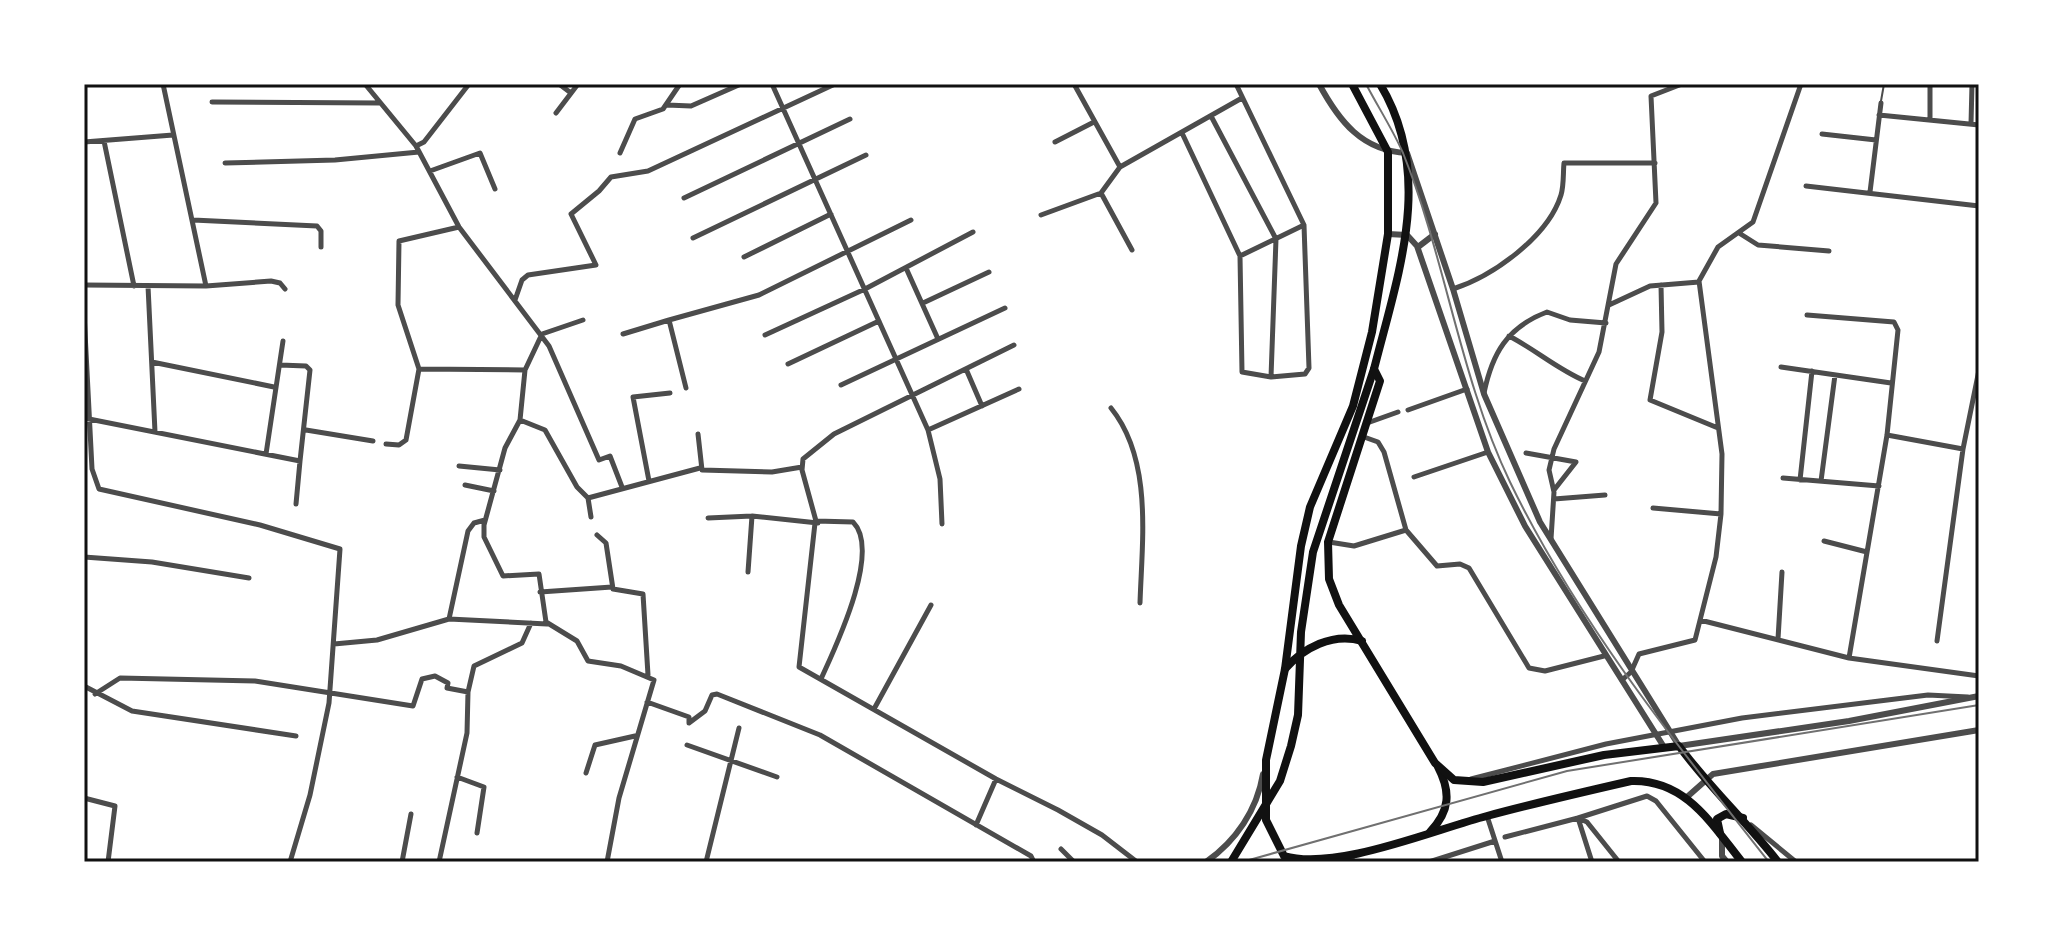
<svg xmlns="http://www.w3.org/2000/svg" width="2063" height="946" font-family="Overpass,sans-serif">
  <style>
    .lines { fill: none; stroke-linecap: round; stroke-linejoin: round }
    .service { stroke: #4c4c4c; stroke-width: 2 }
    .minor { stroke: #4c4c4c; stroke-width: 5 }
    .tertiary { stroke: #4c4c4c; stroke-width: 6 }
    .primary { stroke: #111; stroke-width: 8 }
    .trunk { stroke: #111; stroke-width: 8 }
    .rail { stroke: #707070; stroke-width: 2 }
    .neatline { fill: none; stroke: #111; stroke-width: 3 }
  </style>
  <rect width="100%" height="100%" fill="#fff"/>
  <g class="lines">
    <path class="service" d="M1881 101 1884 84"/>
    <path class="minor" d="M163 84 206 286
      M365 84 416 146 424 142 469 84
      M559 84 571 93
      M772 84 928 430 940 479 942 524
      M1074 84 1120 167
      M212 102 380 103
      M667 105 691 106 741 84
      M556 113 578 84
      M1879 115 1979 125
      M1211 116 1276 239 1271 377
      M1930 119V84
      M1971 124 1972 84
      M1182 133 1240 256 1242 372 1271 377 1305 374 1309 368 1304 225 1236 84
      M1822 134 1876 140
      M104 141 134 286
      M84 142 173 135
      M1055 142 1094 122
      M416 146 459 227 549 346 599 460 610 456 622 487
      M620 153 635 119 663 109 680 84
      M225 163 335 160 419 152
      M430 171 480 153 495 189
      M1806 186 1979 206
      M1870 192 1881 103
      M1101 193 1132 250
      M684 198 850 119
      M1041 215 1101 193 1120 167 1242 98
      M193 220 317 226 321 231V247
      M1739 233 1758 245 1829 251
      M693 238 866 155
      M1240 256 1304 225
      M744 257 831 214
      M906 268 938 339
      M84 285 206 286 271 281 280 283 285 289
      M1661 285 1662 332 1650 400 1718 428
      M148 286 155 432
      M1453 289C1493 276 1548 237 1561 195 1564 185 1563 173 1564 163H1655
      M515 300 522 280 528 275 596 265 571 214 599 191 611 177 648 171 835 84
      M923 303 989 272
      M1609 305 1650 286 1699 282
      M84 313 92 469 99 489 260 525 340 549 329 703 310 795 290 862
      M1807 315 1894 322 1898 330 1887 435 1849 658
      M623 334 669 320
      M765 335 865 289 973 232
      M1509 336C1536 350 1557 369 1585 381
      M152 362 274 387
      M788 364 879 321
      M1781 367 1891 383
      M419 369 525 370 542 334 583 320
      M966 369 982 406
      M525 370 520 420 505 448 484 525V537L503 576 539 574 546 622 577 641 588 661 621 666 654 680 619 798 607 862
      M841 385 1005 308
      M686 388 669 320 759 295 911 220
      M1484 393C1492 354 1507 327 1547 312L1570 320 1606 323
      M1111 408C1153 460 1142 540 1140 603
      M1408 410 1467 389
      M84 418 300 461 310 370 306 366 280 365
      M520 420 545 430 577 487 588 498 591 517
      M1370 422 1398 412
      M306 430 373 441
      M928 430 1019 389
      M698 434 702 470 772 472 802 467
      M1887 435 1963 449
      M1364 437 1378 442 1384 452 1406 530
      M386 444 399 445 406 440 419 369 398 305 399 241 459 227
      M1526 453 1576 462 1554 490
      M266 454 283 341
      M459 466 500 470
      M1414 477 1488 452
      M1783 478 1879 486
      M1800 480 1812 371
      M649 481 633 397 670 393
      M1821 481 1835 375
      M465 485 494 491
      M588 498 700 468
      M1554 499 1605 495
      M296 504 300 461
      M1653 508 1721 514
      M708 518 752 516 818 523
      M815 523 799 667 996 779 1058 810 1102 835 1137 862
      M597 535 606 543 613 589 643 594 648 675
      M1551 539 1554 492 1549 470 1554 449 1599 352 1616 264 1656 203 1651 96 1682 84
      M1824 541 1867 552
      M1329 542 1354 546 1406 530 1437 566 1460 564 1469 568 1529 668 1545 671 1604 656
      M84 557 152 562 249 578
      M748 572 752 516
      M540 592 612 587
      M449 619 468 531 474 523 485 520
      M1700 620 1849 658 1979 676
      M1778 639 1782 572
      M1937 641 1963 449 1979 370
      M334 644 377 640 449 619 547 624
      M821 679C835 648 882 551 853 522L816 521 802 470 803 459 834 434 1014 345
      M1622 680 1631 672 1639 654 1695 640 1716 557 1721 514 1722 454 1699 281 1718 247 1753 222 1801 84
      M84 686 132 711 296 736
      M95 694 120 678 255 681 413 706 422 679 435 676 448 683 447 688 468 692
      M647 702 689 717V723L705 711 712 695 717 694 820 735 1031 856 1034 862
      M874 709 931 605
      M687 745 777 777
      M586 773 595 745 635 736
      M457 777 484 787 477 833
      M1471 779 1606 744 1742 718 1928 695 1968 697
      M84 798 115 806 108 862
      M1487 816 1502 862
      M1578 818 1647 796 1656 801 1705 862
      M1578 818 1587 822 1619 862
      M976 825 996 779
      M1751 825 1796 862
      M1505 837 1578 818 1592 862
      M1061 849 1074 862
      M402 862 411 814
      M439 862 467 733 468 692 474 666 522 643 531 623
      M706 862 739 728
      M1429 862 1495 841"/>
    <path class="tertiary" d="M1319 84C1339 121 1362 151 1407 153L1453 289 1484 394 1540 522 1679 746 1849 721 1979 696
      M1388 234 1407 235 1417 246 1488 452 1525 526 1664 747
      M1418 247 1435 234
      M1687 797 1713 774 1979 730
      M1722 837V856L1727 862
      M1206 862C1236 841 1257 810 1263 774
      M1340 862 1352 857"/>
    <path class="primary" d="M1285 669C1303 648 1333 632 1362 641
      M1430 832C1450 811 1451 792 1438 767
      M1720 833 1717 819 1726 814 1743 818
      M1231 862 1280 781 1291 746 1298 715 1301 632 1313 552 1374 369"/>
    <path class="trunk" d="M1352 84 1388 152V234L1372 332 1353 406 1310 507 1301 546 1285 669 1266 760V820L1284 856C1337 871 1433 830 1487 816 1535 803 1583 792 1631 781 1685 779 1711 823 1742 862
      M1380 84C1435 175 1398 274 1374 369L1380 381 1328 542 1329 579 1339 605 1435 763 1454 780 1483 782 1604 755 1679 746C1709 787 1746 821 1778 862"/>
    <path class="rail" d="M1366 84C1378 107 1393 130 1403 153 1446 260 1460 378 1510 482 1576 619 1675 743 1769 862
      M1242 862 1567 771 1979 705"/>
  </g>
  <rect width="2063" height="946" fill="none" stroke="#ffffff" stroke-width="172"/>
  <rect x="86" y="86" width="1891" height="774" class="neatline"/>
</svg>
